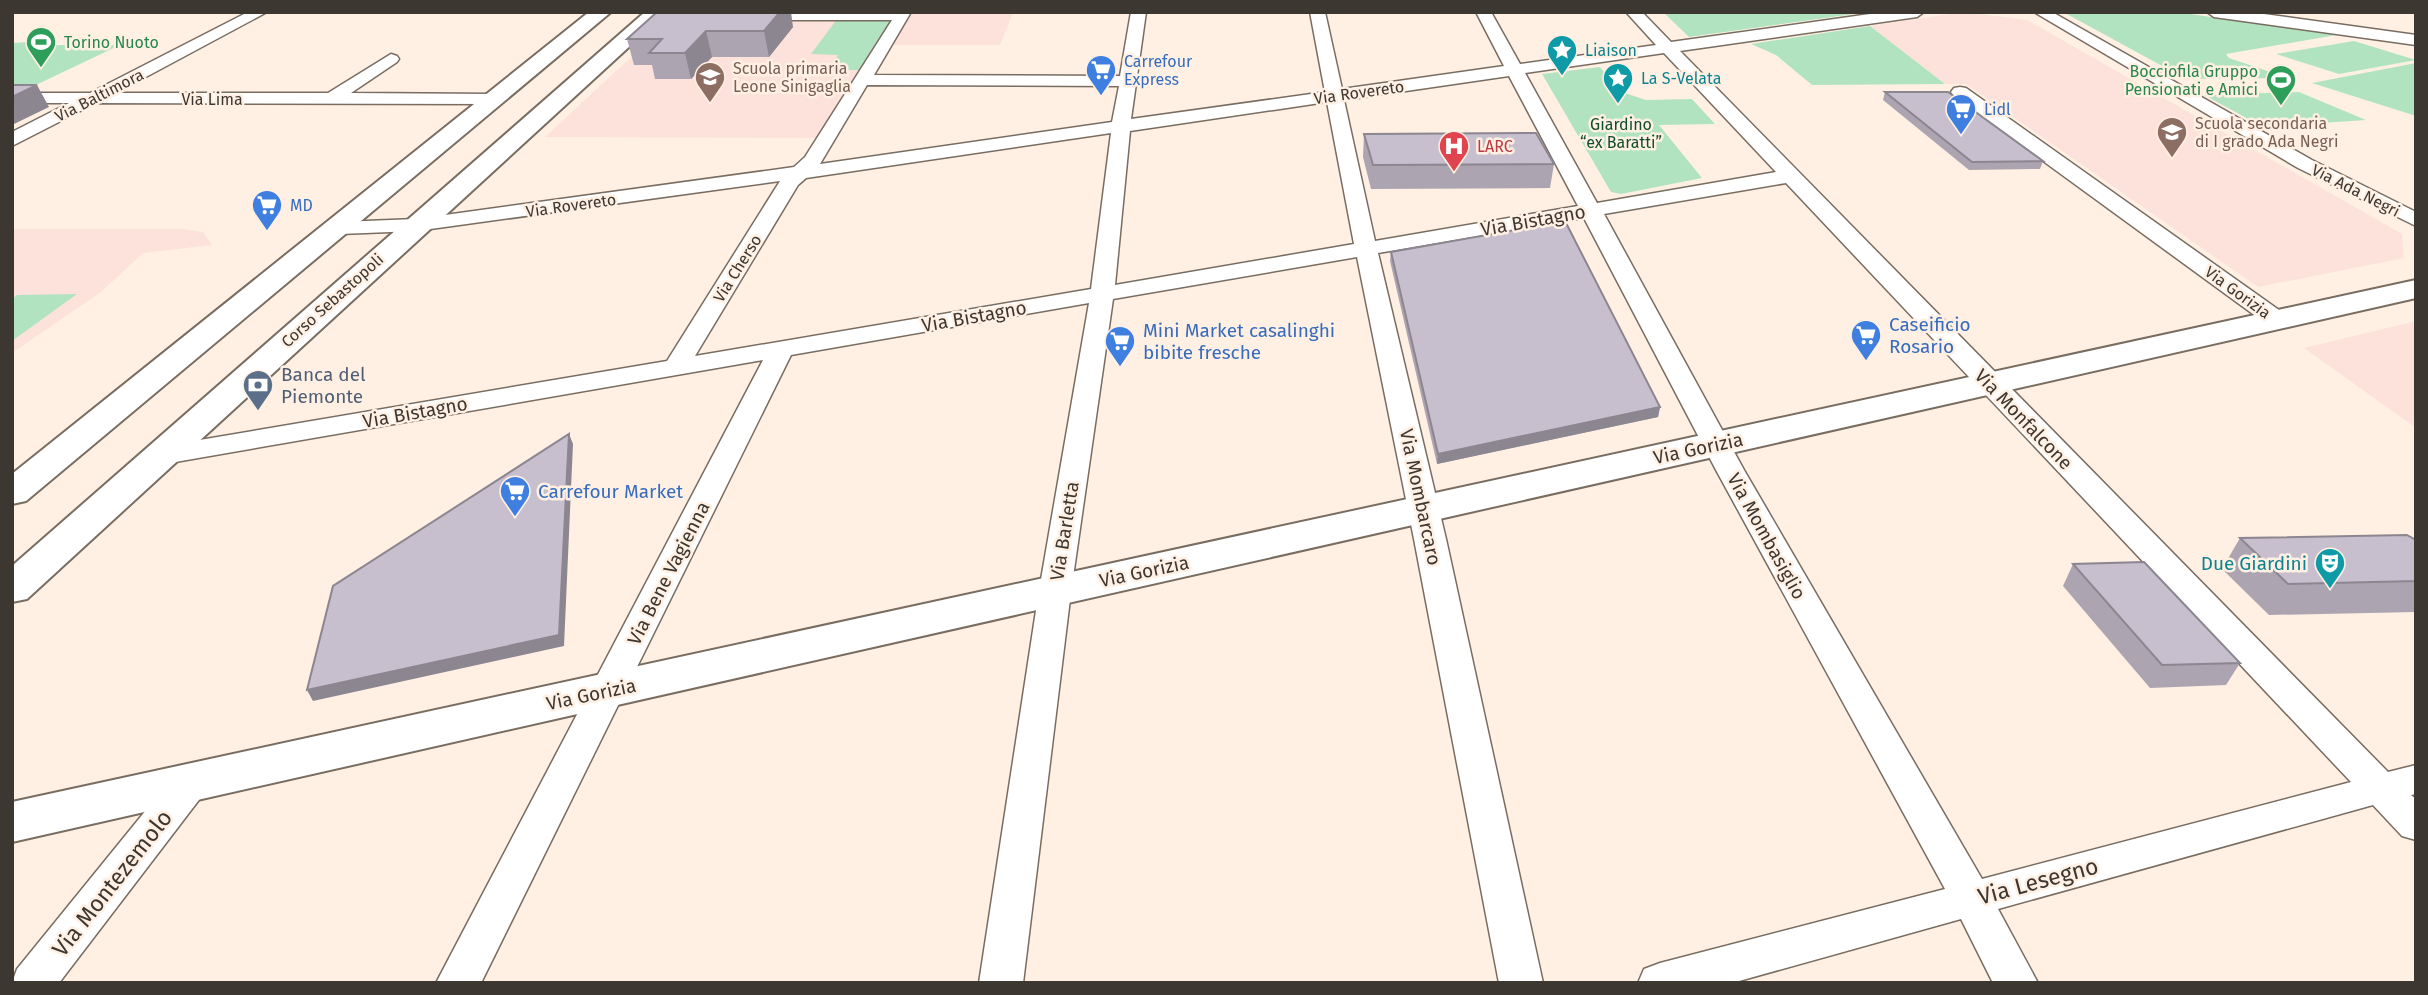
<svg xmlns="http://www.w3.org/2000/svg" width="2428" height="995" font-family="'Fira Sans',sans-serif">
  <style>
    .education { fill: #fce2da }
    .green { fill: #b2e3c1 }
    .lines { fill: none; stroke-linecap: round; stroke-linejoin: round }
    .street-casing { stroke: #796c61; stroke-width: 3 }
    .secondary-casing { stroke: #796c61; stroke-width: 4 }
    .street { fill: #fff; fill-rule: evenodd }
    .secondary { fill: #fff; fill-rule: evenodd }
    .wall { fill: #aca4b1 }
    .shaded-wall { fill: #8c8690 }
    .building { fill: #c8bfce; stroke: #8c8690; stroke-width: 2 }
    .labels { text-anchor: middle; stroke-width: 5; stroke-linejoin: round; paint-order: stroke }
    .far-leisure-label { font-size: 16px; fill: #27864d; stroke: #fff0e3; text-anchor: start }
    .far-culture-label { font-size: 16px; fill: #0d838f; stroke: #fff0e3; text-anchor: start }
    .far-shop-label { font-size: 16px; fill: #366cbe; stroke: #fff0e3; text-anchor: start }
    .far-education-label { font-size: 16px; fill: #785e54; stroke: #fff0e3; text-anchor: start }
    .far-street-label { font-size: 16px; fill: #3d3732; stroke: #fff0e3 }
    .far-park-label { font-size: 16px; fill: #0f4e2c; stroke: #fff0e3 }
    .far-health-label { font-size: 16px; fill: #be3a42; stroke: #fff0e3; text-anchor: start }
    .street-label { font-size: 19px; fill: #3d3732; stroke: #fff0e3 }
    .shop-label { font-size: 19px; fill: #366cbe; stroke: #fff0e3; text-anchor: start }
    .service-label { font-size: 19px; fill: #4e5e75; stroke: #fff0e3; text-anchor: start }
    .culture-label { font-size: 19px; fill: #0d838f; stroke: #fff0e3; text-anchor: end }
    .near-street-label { font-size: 23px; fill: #3d3732; stroke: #fff0e3 }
  </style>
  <rect width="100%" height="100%" fill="#fff0e3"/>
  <path class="education" d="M913 12H1013L1000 45H892Z
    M1964 12 2027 20 2402 234 2404 258 2258 287 1966 84H1945L1870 26Z
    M672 19H893L818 138 545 137Z
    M12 229H183L203 232 212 245 143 253 101 292 12 353Z
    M2416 321V428L2304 348Z"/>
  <path class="green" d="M1663 12H1868L1689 37Z
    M2063 12H2176L2336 35 2226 54 2229 58 2288 78 2186 79Z
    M837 19H893L861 70H829L838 55 811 54Z
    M1870 26 1945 84 1812 85 1776 55 1751 44Z
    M2354 41 2416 60 2339 74 2276 54Z
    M28 42 27 45H120L19 93H12V43Z
    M2416 63V116L2312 83Z
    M1600 67 1619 91 1646 100 1692 99 1715 124 1659 125 1702 178 1621 194 1611 192 1542 74Z
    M2299 92 2366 120 2263 127 2204 95Z
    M77 294 12 341V299L17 295Z"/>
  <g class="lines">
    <g class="street-casing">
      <path id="street" d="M248 12H267L116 93H328L391 54 397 56 399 59 397 62 351 93 495 94 504 99 495 104 96 103 12 146V132L69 103H12V93H90Z
        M747 12H911L874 75 1120 76 1131 12H1146L1131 119 1325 92 1310 12H1325L1342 89 1504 66 1476 12H1491L1520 64 1656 45 1626 12H1642L1671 42 1884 12H1924L1917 17 1680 51 2388 772 2416 765V794L2411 795 2416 799V840L2402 836 2373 805 1998 909 2038 983H1993L1961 919 1732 983H1638L1644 969 1660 963 1945 889 1716 470 1584 218 1378 253 1446 539 1543 983H1499L1414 539 1357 257 1113 299 1071 591 1023 983H979L1039 591 1089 303 791 355 481 983H436L763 360 158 465 148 462 144 456 148 450 158 447 667 361 780 181 416 231 340 234 332 233 329 228 332 223 340 222 416 219 794 167 805 157 892 20H753L748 18ZM1664 53 1776 172 1597 203 1525 73ZM1509 76 1578 206 1375 241 1344 100ZM867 85 1119 86 1112 122 820 164ZM1327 102 1354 244 1115 285 1130 131ZM1111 133 1091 289 695 356 798 185 806 178ZM1786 183 2351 782 1982 879 1744 470 1604 214Z
        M2034 12H2052L2312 160 2416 212V226L2298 168Z
        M2207 12H2249L2416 35V45L2214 17Z
        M1960 87 1966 88 2286 315 2289 320 2286 325 2277 327 2268 325 1954 96 1951 92 1954 88Z
        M191 767 205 772 210 782 205 792 59 983H12L17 969 177 772Z"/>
    </g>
    <g class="secondary-casing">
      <path id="secondary" d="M589 12H611L26 501 12 504V474Z
        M645 12H667L27 599 12 602V566Z
        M2416 280V298L12 842V802Z"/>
    </g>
    <use href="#street" class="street"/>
    <use href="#secondary" class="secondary"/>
  </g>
  <path class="wall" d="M657 12 793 27 769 57H712L691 79H655L652 65H634L627 39Z
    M1885 92 2043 161 2040 169 1969 170 1883 100Z
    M1364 134 1554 164 1550 188 1371 189 1363 157Z
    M1391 252 1660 407 1658 417 1437 464 1390 261Z
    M2240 538 2416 540V612L2269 615 2222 569Z
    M2073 564 2240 663 2226 685 2150 688 2063 586Z"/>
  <path class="shaded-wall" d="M780 12H791L793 27 769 57 764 31Z
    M706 31 712 57 691 79 685 53Z
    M37 85 49 107 12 125V97Z
    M1660 407 1658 417 1437 464 1438 454Z
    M569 434 573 444 564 646 313 701 307 690Z"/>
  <path class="building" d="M657 12H780L764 31H706L685 53H649L662 39H627Z
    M12 85H37L12 97Z
    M1885 92H1948L2043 161 1972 162Z
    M1536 133 1554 164 1373 165 1364 134Z
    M1565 221 1660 407 1438 454 1391 252Z
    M569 434 559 635 307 690 333 586Z
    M2407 535 2416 540V581L2288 584 2240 538Z
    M2144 562 2240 663 2162 665 2073 564Z"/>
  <defs>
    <g id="stadium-pin" transform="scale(1.575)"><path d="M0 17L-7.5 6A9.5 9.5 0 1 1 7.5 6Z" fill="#2e9e5b" stroke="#fff0e3"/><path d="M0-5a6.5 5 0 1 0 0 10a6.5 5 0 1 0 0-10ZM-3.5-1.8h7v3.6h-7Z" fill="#fff"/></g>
    <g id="sight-pin" transform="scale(1.575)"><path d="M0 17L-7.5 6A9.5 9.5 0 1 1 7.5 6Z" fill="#0f9aa8" stroke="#fff0e3"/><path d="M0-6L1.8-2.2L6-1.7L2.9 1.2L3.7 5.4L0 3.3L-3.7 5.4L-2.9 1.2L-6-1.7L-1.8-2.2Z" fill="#fff"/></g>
    <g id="supermarket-pin" transform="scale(1.575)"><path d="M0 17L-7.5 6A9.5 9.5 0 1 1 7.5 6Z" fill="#3f7fe0" stroke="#fff0e3"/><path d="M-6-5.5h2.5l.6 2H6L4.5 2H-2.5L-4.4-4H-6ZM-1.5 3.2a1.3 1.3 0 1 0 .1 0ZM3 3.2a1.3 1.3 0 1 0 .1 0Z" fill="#fff"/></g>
    <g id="school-pin" transform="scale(1.575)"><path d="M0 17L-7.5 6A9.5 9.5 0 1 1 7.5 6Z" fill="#8d6e63" stroke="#fff0e3"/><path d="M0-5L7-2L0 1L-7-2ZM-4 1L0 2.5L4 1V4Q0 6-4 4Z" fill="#fff"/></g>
    <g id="hospital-pin" transform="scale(1.575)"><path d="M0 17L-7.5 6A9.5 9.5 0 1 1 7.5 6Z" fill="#e0444e" stroke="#fff0e3"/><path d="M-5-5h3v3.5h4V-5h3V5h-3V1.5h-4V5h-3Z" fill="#fff"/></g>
    <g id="bank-pin" transform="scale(1.575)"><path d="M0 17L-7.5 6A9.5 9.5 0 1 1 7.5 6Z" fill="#5c6f8a" stroke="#fff0e3"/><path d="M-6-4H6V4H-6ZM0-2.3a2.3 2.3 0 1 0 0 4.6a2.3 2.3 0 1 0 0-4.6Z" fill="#fff"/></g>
    <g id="theatre-pin" transform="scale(1.575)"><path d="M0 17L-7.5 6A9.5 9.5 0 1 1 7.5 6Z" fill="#0f9aa8" stroke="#fff0e3"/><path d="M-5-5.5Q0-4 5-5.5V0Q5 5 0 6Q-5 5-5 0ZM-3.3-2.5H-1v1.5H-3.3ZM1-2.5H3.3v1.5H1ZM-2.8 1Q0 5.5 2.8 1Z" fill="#fff"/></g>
  </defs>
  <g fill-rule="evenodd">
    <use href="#stadium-pin" x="41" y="42"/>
    <use href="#sight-pin" x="1562" y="50"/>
    <use href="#supermarket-pin" x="1101" y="70"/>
    <use href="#school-pin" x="710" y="77"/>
    <use href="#sight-pin" x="1618" y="78"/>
    <use href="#stadium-pin" x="2281" y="80"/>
    <use href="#supermarket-pin" x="1961" y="109"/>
    <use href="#school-pin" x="2172" y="132"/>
    <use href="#hospital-pin" x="1454" y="146"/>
    <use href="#supermarket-pin" x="267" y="205"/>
    <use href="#supermarket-pin" x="1866" y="335"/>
    <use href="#supermarket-pin" x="1120" y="341"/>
    <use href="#bank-pin" x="258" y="385"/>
    <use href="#supermarket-pin" x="515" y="491"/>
    <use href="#theatre-pin" x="2330" y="563"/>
  </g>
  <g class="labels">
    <g class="far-leisure-label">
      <text x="64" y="48">Torino Nuoto</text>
      <text x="2258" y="77" text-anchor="end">Bocciofila Gruppo<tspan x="2258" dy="18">Pensionati e Amici</tspan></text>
    </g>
    <g class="far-culture-label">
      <text x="1585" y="56">Liaison</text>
      <text x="1641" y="84">La S-Velata</text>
    </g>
    <g class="far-shop-label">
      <text x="1124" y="67">Carrefour<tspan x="1124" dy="18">Express</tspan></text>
      <text x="1984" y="115">Lidl</text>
      <text x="290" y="211">MD</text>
    </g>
    <g class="far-education-label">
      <text x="733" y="74">Scuola primaria<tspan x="733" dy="18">Leone Sinigaglia</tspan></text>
      <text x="2195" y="129">Scuola secondaria<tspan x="2195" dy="18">di I grado Ada Negri</tspan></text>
    </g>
    <g class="far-street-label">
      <text transform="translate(1359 92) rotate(-8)" y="6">Via Rovereto</text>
      <text transform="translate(99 95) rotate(-27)" y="6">Via Baltimora</text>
      <text x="212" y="105">Via Lima</text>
      <text transform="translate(2356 190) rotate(27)" y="6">Via Ada Negri</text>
      <text transform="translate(571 205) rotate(-8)" y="6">Via Rovereto</text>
      <text transform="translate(737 268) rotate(-58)" y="6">Via Cherso</text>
      <text transform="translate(2238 292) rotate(36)" y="6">Via Gorizia</text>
      <text transform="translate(332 300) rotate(-42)" y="6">Corso Sebastopoli</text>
    </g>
    <g class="far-park-label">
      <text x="1621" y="130">Giardino<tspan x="1621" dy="18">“ex Baratti”</tspan></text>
    </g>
    <g class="far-health-label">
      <text x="1477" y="152">LARC</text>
    </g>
    <g class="street-label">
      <text transform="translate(1533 220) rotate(-10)" y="7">Via Bistagno</text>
      <text transform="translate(974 316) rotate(-10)" y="7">Via Bistagno</text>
      <text transform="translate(415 412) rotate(-10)" y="7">Via Bistagno</text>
      <text transform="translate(2024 419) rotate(46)" y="7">Via Monfalcone</text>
      <text transform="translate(1698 448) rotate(-12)" y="7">Via Gorizia</text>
      <text transform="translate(1421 497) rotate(78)" y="7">Via Mombarcaro</text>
      <text transform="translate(1064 531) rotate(-81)" y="7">Via Barletta</text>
      <text transform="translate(1767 536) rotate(61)" y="7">Via Mombasiglio</text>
      <text transform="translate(1144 571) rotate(-12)" y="7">Via Gorizia</text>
      <text transform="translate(668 573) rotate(-63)" y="7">Via Bene Vagienna</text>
      <text transform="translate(591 694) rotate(-12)" y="7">Via Gorizia</text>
    </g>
    <g class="shop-label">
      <text x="1889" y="331">Caseificio<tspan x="1889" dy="22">Rosario</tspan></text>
      <text x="1143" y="337">Mini Market casalinghi<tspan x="1143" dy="22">bibite fresche</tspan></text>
      <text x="538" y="498">Carrefour Market</text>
    </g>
    <g class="service-label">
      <text x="281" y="381">Banca del<tspan x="281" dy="22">Piemonte</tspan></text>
    </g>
    <g class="culture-label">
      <text x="2307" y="570">Due Giardini</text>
    </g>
    <g class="near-street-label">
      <text transform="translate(2038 881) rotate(-15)" y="8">Via Lesegno</text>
      <text transform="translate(112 883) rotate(-52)" y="8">Via Montezemolo</text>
    </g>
  </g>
  <rect width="2428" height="995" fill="none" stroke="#3d3732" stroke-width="28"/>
</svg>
